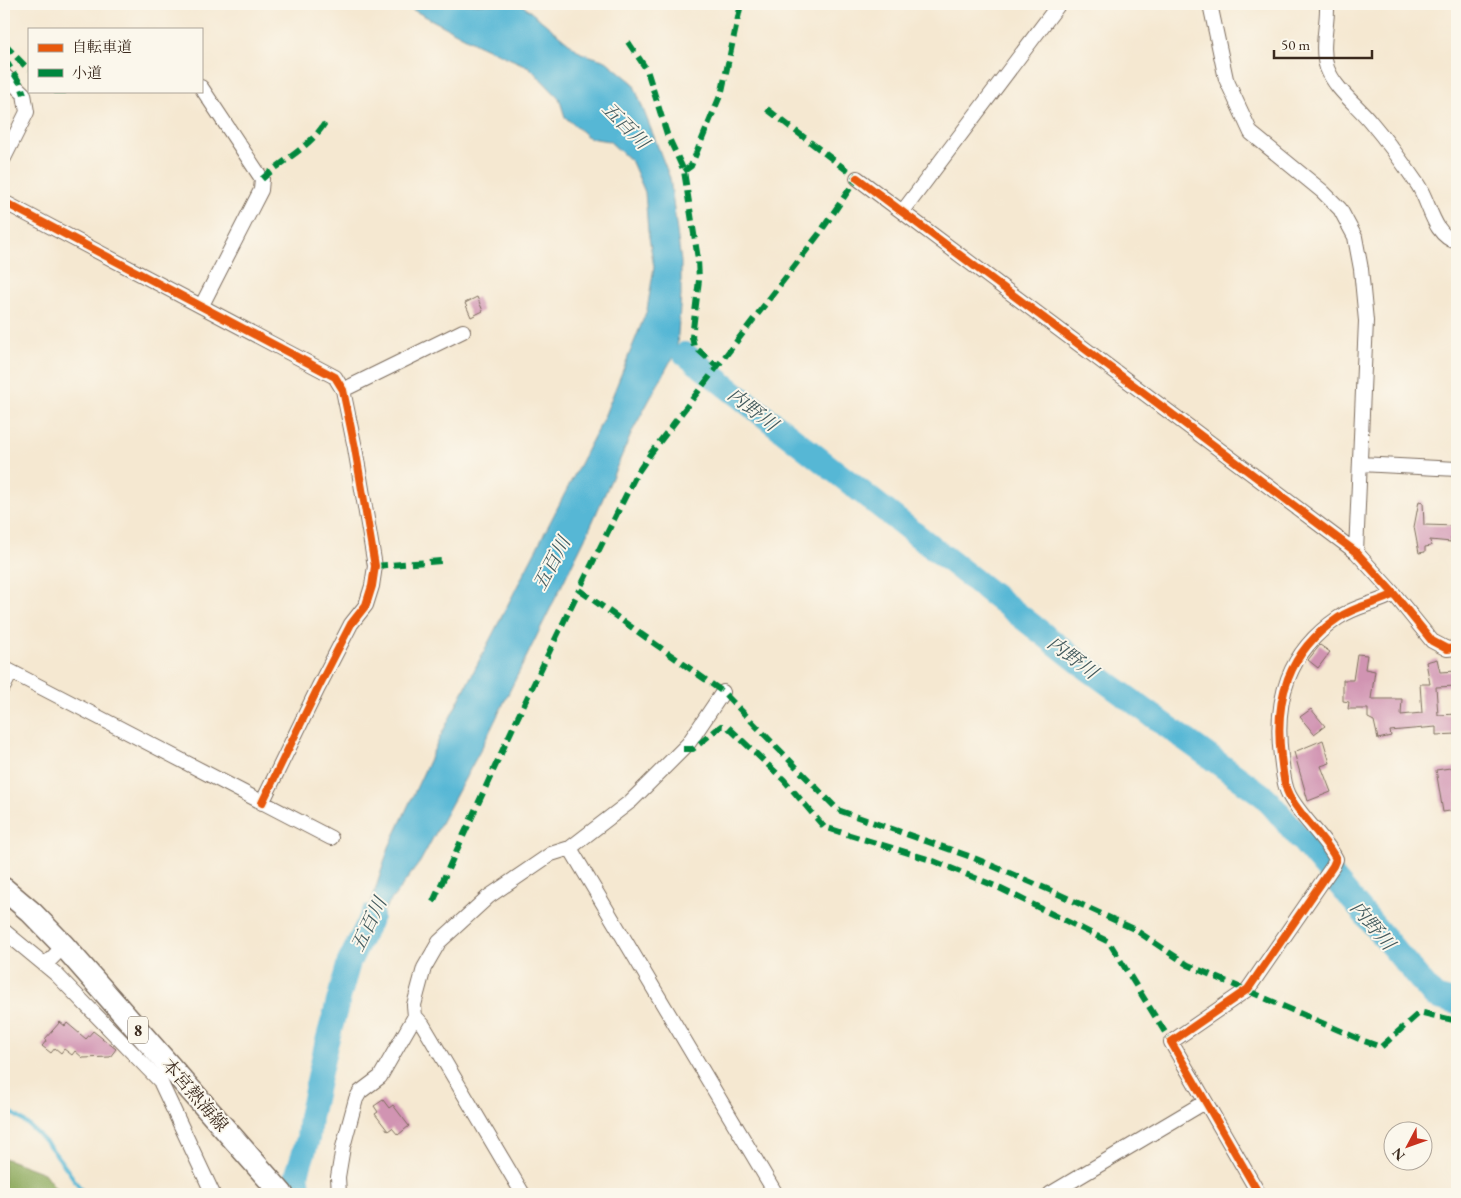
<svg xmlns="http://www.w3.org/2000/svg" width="1461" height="1198" font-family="'EB Garamond','Noto Serif JP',serif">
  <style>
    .forest { fill: #90ac60; stroke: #666b3f }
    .water { fill: #56b7d5; stroke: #48707a }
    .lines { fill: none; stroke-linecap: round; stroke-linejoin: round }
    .stream { stroke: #56b7d5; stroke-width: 4 }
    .river { stroke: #56b7d5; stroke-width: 24 }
    .building { fill: #d194b2 }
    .street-casing { stroke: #7c6c5d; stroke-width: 16 }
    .primary-casing { stroke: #7c6c5d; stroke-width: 25 }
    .street { stroke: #fff; stroke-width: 14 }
    .primary { stroke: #fff; stroke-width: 22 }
    .quiet { stroke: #00873e; stroke-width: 6; stroke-dasharray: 12 6; stroke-linecap: butt }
    .cycleway-casing { stroke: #fbf7ec; stroke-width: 11 }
    .cycleway { stroke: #e8590c; stroke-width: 8 }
    .labels { text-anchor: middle; stroke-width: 4; stroke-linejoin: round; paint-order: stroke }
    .shield { fill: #fbf7ec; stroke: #75685c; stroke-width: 1 }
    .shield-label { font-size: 16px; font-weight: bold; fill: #3b2a1e }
    .street-label { font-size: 18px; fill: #3b2a1e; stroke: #fbf7ec }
    .water-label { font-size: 19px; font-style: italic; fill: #445b5e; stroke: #fbf7ec }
  </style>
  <rect width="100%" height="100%" fill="#fbf7ec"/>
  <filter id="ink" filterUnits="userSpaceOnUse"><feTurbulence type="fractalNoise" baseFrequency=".02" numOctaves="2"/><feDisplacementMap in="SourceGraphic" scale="10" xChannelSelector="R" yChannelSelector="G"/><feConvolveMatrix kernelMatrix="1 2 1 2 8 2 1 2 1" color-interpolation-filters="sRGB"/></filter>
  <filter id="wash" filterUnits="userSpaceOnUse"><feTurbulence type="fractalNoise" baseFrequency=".0096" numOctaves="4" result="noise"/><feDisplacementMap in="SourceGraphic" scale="20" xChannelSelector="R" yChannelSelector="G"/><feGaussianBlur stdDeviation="1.12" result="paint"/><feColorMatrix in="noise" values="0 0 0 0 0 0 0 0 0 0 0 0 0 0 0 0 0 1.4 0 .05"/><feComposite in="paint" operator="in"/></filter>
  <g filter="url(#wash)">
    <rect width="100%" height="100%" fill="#f5e8d1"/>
    <path class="forest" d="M4 1158 44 1173 60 1194H4Z"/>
    <path class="water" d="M402 4H521L581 53 606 61 633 83 670 178 681 262V295L677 346 710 372 708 375 677 354 670 362 633 430 589 530 481 749 420 862 358 944 389 847 441 735 604 417 647 310 654 267 648 231 645 192 632 162 609 141 589 138 565 117 559 98 529 67 479 45Z"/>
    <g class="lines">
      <path class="stream" d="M4 1108C40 1128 61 1160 84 1194"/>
      <path class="river" d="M685 354 1088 669 1265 797 1428 989 1435 997 1457 1003
        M300 1194 297 1174 308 1139 310 1117 326 1045 349 962 372 916"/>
    </g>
    <g id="blocks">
      <path class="building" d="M477 297 483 311 471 317 465 303Z
        M1419 501 1423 502 1424 525 1457 526V538H1451V542L1430 540 1431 546 1425 547V552L1419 553 1414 527Z
        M1320 645 1330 652 1318 668 1308 660Z
        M1357 654 1367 655 1365 669 1375 671 1371 699H1402L1401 715 1422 713 1420 684H1430L1426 662 1437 659 1440 672 1457 671V686L1436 687 1438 715 1457 714V734L1436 735V727L1390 731 1391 736 1378 739 1374 721 1368 718V709H1348L1349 702 1343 701V680H1353Z
        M1311 709 1325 726 1314 734 1300 717Z
        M1323 740 1330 763 1321 766 1331 792 1308 801 1294 752Z
        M1457 767V810L1443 812 1436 770Z
        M60 1022 65 1026 67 1023 86 1039 93 1031 116 1049 110 1057 83 1058 75 1051 72 1055 64 1049 61 1053 55 1048 51 1053 42 1046 47 1040 45 1039Z
        M383 1100 389 1108 393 1105 409 1126 398 1135 392 1128 388 1131 375 1114 378 1112 374 1106Z"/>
    </g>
  </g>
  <g filter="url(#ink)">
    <use href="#blocks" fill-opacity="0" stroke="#7c6c5d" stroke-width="1"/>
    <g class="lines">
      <g class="street-casing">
        <path id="street" d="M1210 4 1226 79 1251 133 1322 191 1340 209 1355 237 1361 269 1366 321 1356 552
          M1327 4C1328 25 1320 47 1327 68 1335 89 1356 104 1370 121 1387 141 1403 163 1418 185 1430 203 1433 236 1457 242
          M4 75 24 94 27 112 4 158
          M201 87 262 179 261 190 202 305
          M857 178 1356 552 1394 594 1432 641 1447 649 1457 648
          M4 202 335 377 343 390 355 448 375 566 372 586 366 605 351 624 318 688 262 803
          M903 211 1059 4
          M343 390 463 331
          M1360 464 1457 469
          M4 668 331 838
          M4 686 11 672
          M570 848 776 1194
          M4 931 56 974 160 1081 213 1194
          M45 965 64 946
          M339 1194 338 1177 343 1147 356 1099 360 1092 380 1077 415 1016
          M523 1194 423 1025 415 1016 414 1005 424 968 439 942 488 897 551 854 570 848 631 801 688 744 723 692
          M1050 1194 1205 1102
          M1259 1194 1171 1042 1248 989 1333 866 1336 859C1324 836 1301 818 1289 795 1283 784 1283 770 1281 757 1274 699 1288 652 1338 618 1357 605 1376 604 1394 594"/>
      </g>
      <g class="primary-casing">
        <path id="primary" d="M4 889 31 912 64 946 282 1194"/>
      </g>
      <use href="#street" class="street"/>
      <use href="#primary" class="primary"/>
      <path class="quiet" d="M628 42 647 70 667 134 684 171 698 259 699 280 692 337 694 346 716 366
        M4 44 29 70
        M4 58 20 83 24 94
        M54 91H70
        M767 109 857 178 819 234 651 453 636 475 579 590 723 692 838 810 974 858 1054 892 1134 929 1188 965 1364 1041 1381 1047 1418 1014 1423 1013 1457 1021
        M684 171 691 166 722 91 741 4
        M262 179C283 160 312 146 326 121
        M375 566 441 561
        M683 749H693L721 726 728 727 784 780 824 827 931 860 995 886 1109 942 1171 1042
        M433 902 515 723 579 590"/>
      <g class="cycleway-casing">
        <path id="cycleway" d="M857 178 1356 552 1394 594 1432 641 1447 649 1457 648
          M4 202 335 377 343 390 355 448 375 566 372 586 366 605 351 624 318 688 262 803
          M1259 1194 1171 1042 1248 989 1333 866 1336 859C1324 836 1301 818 1289 795 1283 784 1283 770 1281 757 1274 699 1288 652 1338 618 1357 605 1376 604 1394 594"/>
      </g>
      <use href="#cycleway" class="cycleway"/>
    </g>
  </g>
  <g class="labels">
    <rect class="shield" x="128" y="1016.5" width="20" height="27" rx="4"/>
    <g class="shield-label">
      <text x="138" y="1036">8</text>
    </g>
    <g class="street-label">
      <text transform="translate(195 1095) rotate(49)" y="6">本宮熱海線</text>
    </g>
    <g class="water-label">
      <text transform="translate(626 125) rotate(45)" y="7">五百川</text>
      <text transform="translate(753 409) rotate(38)" y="7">内野川</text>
      <text transform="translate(551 563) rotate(-62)" y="7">五百川</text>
      <text transform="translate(1073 657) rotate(37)" y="7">内野川</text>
      <text transform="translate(368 924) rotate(-64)" y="7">五百川</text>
      <text transform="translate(1373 925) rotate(50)" y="7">内野川</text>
    </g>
  </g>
  <rect width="1461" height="1198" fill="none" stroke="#fbf7ec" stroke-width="20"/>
  <rect x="28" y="28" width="175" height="65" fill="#fbf7ec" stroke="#aea59a"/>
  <rect x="38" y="44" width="25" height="8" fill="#e8590c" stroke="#aea59a"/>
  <text x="72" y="52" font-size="15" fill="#3b2a1e">自転車道</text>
  <rect x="38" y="69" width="25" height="8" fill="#00873e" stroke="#aea59a"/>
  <text x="72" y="78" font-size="15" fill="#3b2a1e">小道</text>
  <g transform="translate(1408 1146) rotate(229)"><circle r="24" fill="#fbf7ec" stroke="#aea59a"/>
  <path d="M0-4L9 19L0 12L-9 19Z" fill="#c8321e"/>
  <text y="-8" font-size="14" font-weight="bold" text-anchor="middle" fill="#3b2a1e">N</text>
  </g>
  <path d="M1274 50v8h98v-8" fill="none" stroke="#3b2a1e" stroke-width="2.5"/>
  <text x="1281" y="50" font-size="15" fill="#3b2a1e" stroke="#fbf7ec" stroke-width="4" paint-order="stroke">50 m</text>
</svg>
